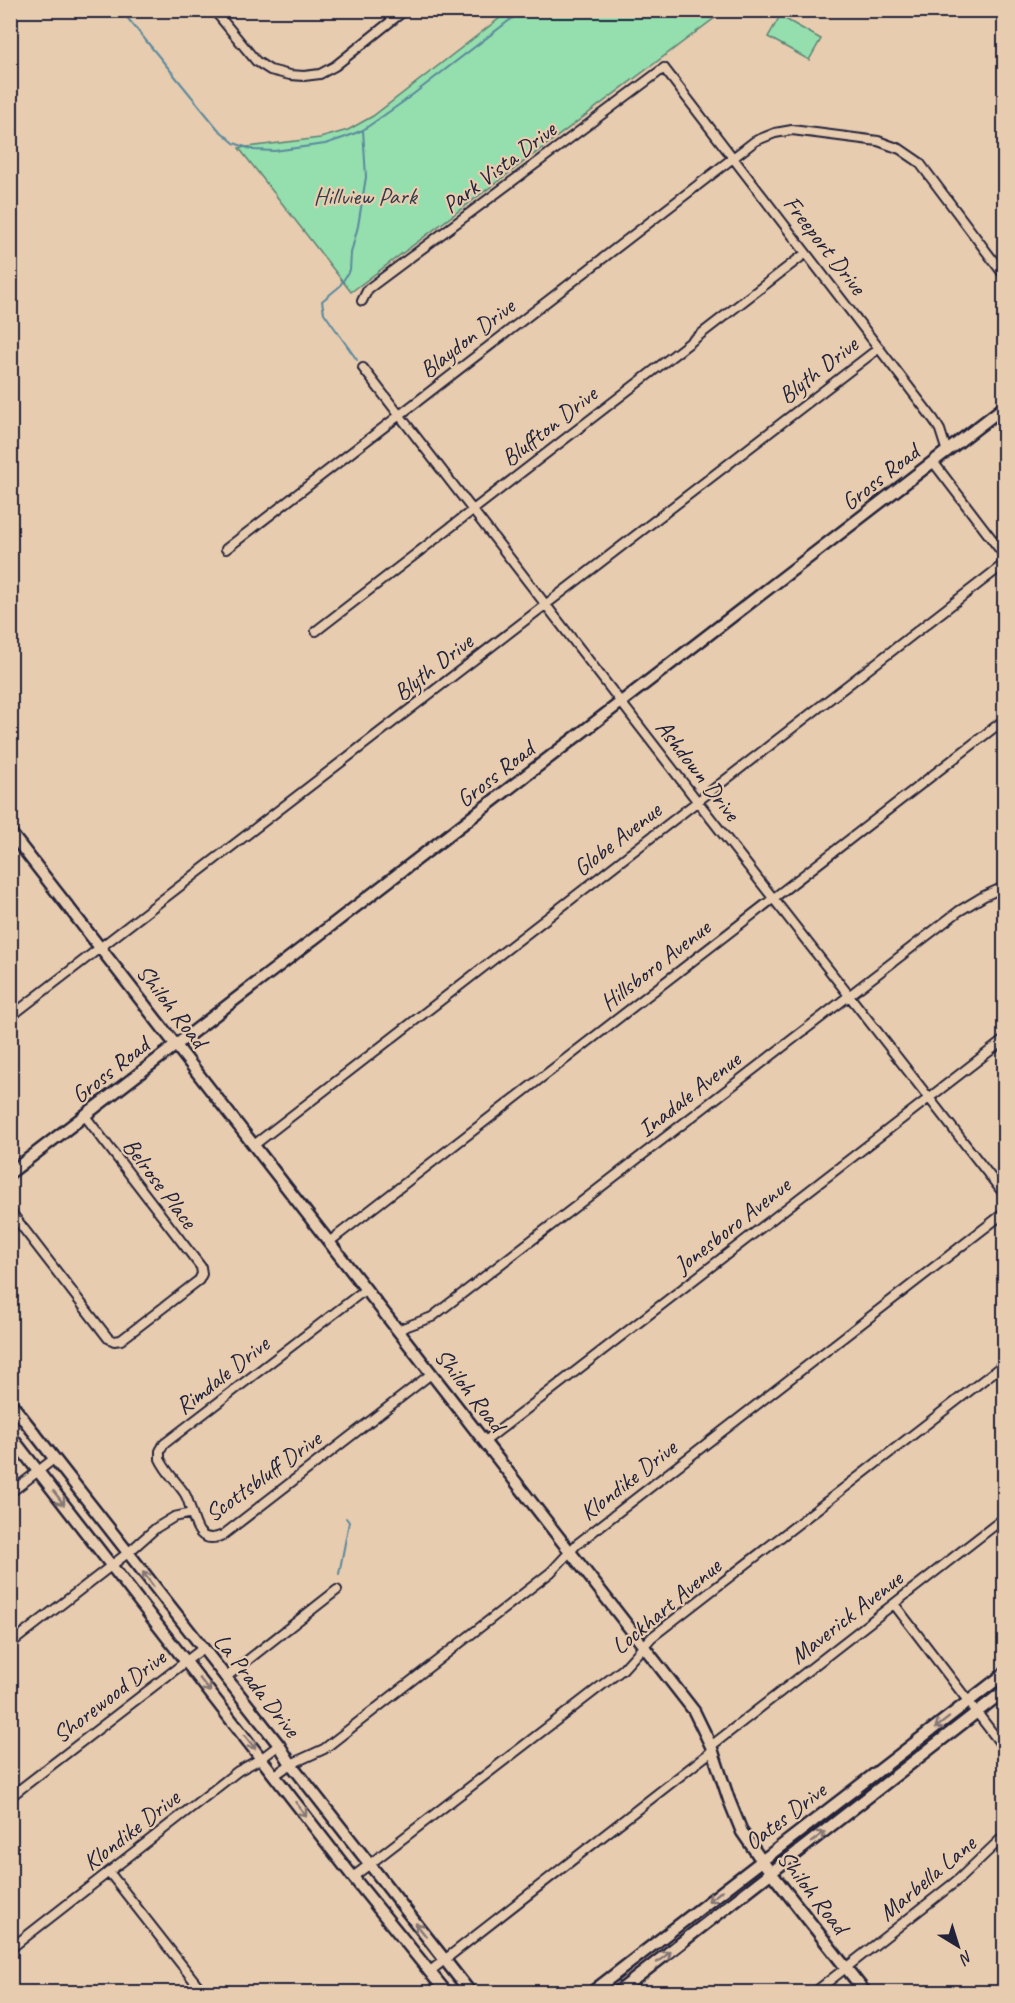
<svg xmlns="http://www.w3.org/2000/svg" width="1015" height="2003" font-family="Caveat,sans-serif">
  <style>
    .green { fill: #95dead; stroke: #5c8074; stroke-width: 1.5 }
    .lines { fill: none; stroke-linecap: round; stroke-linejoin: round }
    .stream { stroke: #5a899d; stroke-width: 2 }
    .minor-casing { stroke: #22223b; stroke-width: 12 }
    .tertiary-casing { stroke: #22223b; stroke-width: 15 }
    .secondary-casing { stroke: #22223b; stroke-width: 15 }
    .minor { stroke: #e8ccaf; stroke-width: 8 }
    .tertiary { stroke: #e8ccaf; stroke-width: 10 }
    .secondary { stroke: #e8ccaf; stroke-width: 10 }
    .oneway { stroke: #857775 }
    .labels { text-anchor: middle; stroke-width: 4.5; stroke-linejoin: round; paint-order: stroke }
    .street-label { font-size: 24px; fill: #22223b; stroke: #e8ccaf }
    .park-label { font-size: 24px; fill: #333e4c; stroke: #e8ccaf }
  </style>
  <rect width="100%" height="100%" fill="#e8ccaf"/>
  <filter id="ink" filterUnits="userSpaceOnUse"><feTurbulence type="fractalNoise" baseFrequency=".0167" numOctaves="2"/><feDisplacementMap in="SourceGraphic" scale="12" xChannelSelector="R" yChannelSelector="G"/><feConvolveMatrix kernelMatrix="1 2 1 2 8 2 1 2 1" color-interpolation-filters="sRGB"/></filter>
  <g filter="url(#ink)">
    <path class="green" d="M509 11H724L351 292 239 148 320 138 348 130 373 116Z
      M780 16 821 39 809 60 768 37Z"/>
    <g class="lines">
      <path class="stream" d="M121 10 218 129 234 143 254 150 274 151 325 144 346 137 363 130 403 102 523 10
        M357 360 324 313 322 301 339 287 350 270 351 253 358 226 366 177 363 130
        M339 1574 349 1522 346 1518"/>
      <g class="minor-casing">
        <path id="minor" d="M214 10 256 61 270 70 290 75 304 76 320 74 335 66 405 10
          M362 301 368 289 664 68 934 420 940 430 947 452
          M363 368 698 802 1004 1194
          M934 463 1004 555
          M226 549 755 141 775 133 792 130 878 141 900 149 919 162 1004 275
          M316 631 806 253
          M10 1017 879 348
          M254 1145 1004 564
          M10 1211 108 1338 114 1341 121 1340 199 1280 202 1274 201 1267 85 1116
          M329 1242 1004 720
          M366 1289 164 1444 160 1451V1459C166 1472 177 1482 185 1494 195 1511 192 1549 223 1535L431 1374
          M397 1330 432 1317 959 911 984 896 1004 887
          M484 1442 1004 1040
          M10 1493 55 1458
          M894 1604 1004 1748
          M10 1644 129 1552 156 1528 174 1517 192 1513
          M225 1678 337 1590
          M711 1746 1004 1518
          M275 1775 291 1764 324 1749 551 1572 577 1544 1004 1213
          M10 1797 202 1649
          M109 1872 203 1992
          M353 1877 623 1669 652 1637 1004 1364
          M10 1949 238 1771 262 1758 279 1745
          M429 1972 712 1751
          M815 1992 959 1879 1004 1836"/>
      </g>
      <g class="tertiary-casing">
        <path id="tertiary" d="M10 832 694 1711 711 1746 729 1800 742 1832 762 1861 865 1992
          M10 1173 1004 407"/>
      </g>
      <g class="secondary-casing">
        <path id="secondary" d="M10 1402 279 1745 291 1764 470 1992
          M10 1435 353 1877 446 1992
          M592 1992 1004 1674
          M618 1992 1004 1691"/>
      </g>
      <use href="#minor" class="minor"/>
      <use href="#tertiary" class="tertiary"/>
      <use href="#secondary" class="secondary"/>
    </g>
    <defs><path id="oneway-shaft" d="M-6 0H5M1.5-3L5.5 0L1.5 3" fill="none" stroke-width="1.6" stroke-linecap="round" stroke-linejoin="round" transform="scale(1.5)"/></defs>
    <g class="oneway">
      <use href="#oneway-shaft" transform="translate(59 1498) rotate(52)"/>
      <use href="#oneway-shaft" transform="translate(148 1579) rotate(-126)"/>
      <use href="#oneway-shaft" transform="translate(205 1685) rotate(52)"/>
      <use href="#oneway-shaft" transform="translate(942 1723) rotate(142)"/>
      <use href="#oneway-shaft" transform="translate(250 1742) rotate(52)"/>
      <use href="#oneway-shaft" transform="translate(301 1809) rotate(52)"/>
      <use href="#oneway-shaft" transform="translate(818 1837) rotate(-38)"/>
      <use href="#oneway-shaft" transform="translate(715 1896) rotate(142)"/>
      <use href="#oneway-shaft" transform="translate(421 1930) rotate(-128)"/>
      <use href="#oneway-shaft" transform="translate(664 1957) rotate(-38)"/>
    </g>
  </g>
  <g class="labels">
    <g class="street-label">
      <text transform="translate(499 167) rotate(-37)" y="8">Park Vista Drive</text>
      <text transform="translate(825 245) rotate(52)" y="8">Freeport Drive</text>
      <text transform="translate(467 338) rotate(-38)" y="8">Blaydon Drive</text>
      <text transform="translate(818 370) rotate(-38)" y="8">Blyth Drive</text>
      <text transform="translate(549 426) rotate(-38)" y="8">Bluffton Drive</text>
      <text transform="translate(880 477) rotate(-38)" y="8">Gross Road</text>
      <text transform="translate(433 667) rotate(-38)" y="8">Blyth Drive</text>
      <text transform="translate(698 770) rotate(52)" y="8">Ashdown Drive</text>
      <text transform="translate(495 774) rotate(-38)" y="8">Gross Road</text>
      <text transform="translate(617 839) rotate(-38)" y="8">Globe Avenue</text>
      <text transform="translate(655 965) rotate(-38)" y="8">Hillsboro Avenue</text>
      <text transform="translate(172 1006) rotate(52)" y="8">Shiloh Road</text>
      <text transform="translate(110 1070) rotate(-38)" y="8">Gross Road</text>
      <text transform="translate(689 1094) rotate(-38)" y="8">Inadale Avenue</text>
      <text transform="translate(160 1183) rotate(53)" y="8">Belrose Place</text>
      <text transform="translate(732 1225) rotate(-38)" y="8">Jonesboro Avenue</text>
      <text transform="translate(222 1375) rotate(-38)" y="8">Rimdale Drive</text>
      <text transform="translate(470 1390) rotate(52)" y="8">Shiloh Road</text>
      <text transform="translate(263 1476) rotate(-36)" y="8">Scottsbluff Drive</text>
      <text transform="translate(628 1480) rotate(-38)" y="8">Klondike Drive</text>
      <text transform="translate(666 1606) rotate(-40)" y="8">Lockhart Avenue</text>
      <text transform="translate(846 1617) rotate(-38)" y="8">Maverick Avenue</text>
      <text transform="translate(257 1685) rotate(52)" y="8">La Prada Drive</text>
      <text transform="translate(109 1696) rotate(-38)" y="8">Shorewood Drive</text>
      <text transform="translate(785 1816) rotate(-37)" y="8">Oates Drive</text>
      <text transform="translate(131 1830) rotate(-38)" y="8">Klondike Drive</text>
      <text transform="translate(927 1878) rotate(-40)" y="8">Marbella Lane</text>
      <text transform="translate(813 1892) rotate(52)" y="8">Shiloh Road</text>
    </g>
    <g class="park-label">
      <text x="365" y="204">Hillview Park</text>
    </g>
  </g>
  <rect width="1015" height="2003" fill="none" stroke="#e8ccaf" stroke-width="36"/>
  <rect x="18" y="18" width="979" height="1967" fill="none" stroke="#22223b" stroke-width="2" filter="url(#ink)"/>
  <g transform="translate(958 1946) rotate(142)" stroke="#e8ccaf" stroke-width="4.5" paint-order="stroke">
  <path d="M0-4.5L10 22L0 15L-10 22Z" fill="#22223b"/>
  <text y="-9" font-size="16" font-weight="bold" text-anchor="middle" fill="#22223b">N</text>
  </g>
</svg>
